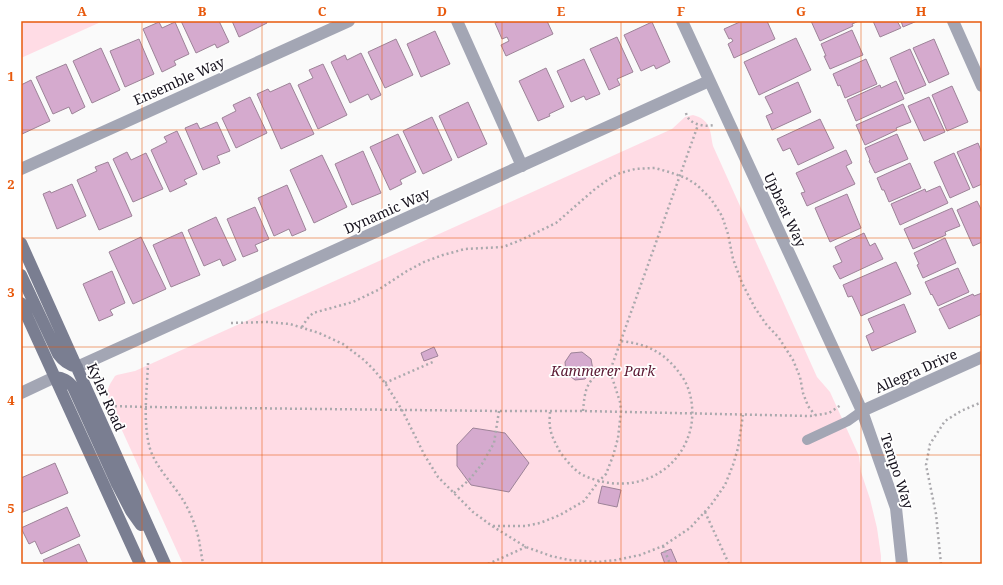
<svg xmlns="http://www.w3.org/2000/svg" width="1003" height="585" font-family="'Noto Serif',serif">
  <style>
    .green { fill: #ffdce5 }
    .building { fill: #d5aace; stroke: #9d8398 }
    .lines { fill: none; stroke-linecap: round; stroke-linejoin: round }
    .path { stroke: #aaa9ad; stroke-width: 2.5; stroke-dasharray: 2 3; stroke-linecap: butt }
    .lane { stroke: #a3a6b4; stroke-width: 10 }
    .street { stroke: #a3a6b4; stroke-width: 12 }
    .secondary { stroke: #7a7e91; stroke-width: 12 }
    .grid { fill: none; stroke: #e8590c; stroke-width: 1; stroke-opacity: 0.55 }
    .labels { text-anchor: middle; stroke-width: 3.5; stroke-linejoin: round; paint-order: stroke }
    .street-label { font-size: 14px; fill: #15111c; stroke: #fff }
    .park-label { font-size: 14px; font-style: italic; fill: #5c1a34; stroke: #fff }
    .neatline { fill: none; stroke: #e8590c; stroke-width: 1.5 }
    .grid-label { font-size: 13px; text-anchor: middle; font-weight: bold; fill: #e8590c }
  </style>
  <rect width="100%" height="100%" fill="#fafafa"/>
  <path class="green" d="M21 21H103L21 58Z
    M693 115C711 120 710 130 713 146L817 377 830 392 859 456 861 472 870 499 877 528 881 556V564H183L110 404 108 395V389L110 384 115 376 117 375 135 371 672 129 685 117Z"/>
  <path class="building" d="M181 21H219L229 42 217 48 215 44 196 53Z
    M232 21H266L267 23 239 37Z
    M501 21H547L553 34 506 56 501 45 509 41 507 37 502 39 495 23Z
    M742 21H767L775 39 734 58 728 44 733 41 731 38 729 39 724 29Z
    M811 21H859L852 24 853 26 820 41Z
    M873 21H897L901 28 880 37Z
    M901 21H917L903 27Z
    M159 22 162 28 175 22 189 54 174 61 176 65 162 72 143 29Z
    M652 22 670 62 656 69 654 65 641 71 624 35Z
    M852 30 863 55 830 69 824 56H826L821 44Z
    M435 31 450 64 421 77 407 44Z
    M617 37 633 72 617 79 620 85 609 90 590 49Z
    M796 38 811 70 759 95 744 62Z
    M139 39 154 74 125 87 110 51Z
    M396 39 413 75 385 88 368 52Z
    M934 39 949 74 929 83 913 48Z
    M101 48 120 90 92 103 73 61Z
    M910 49 926 85 905 94 890 58Z
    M361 53 381 95 371 100 368 94 350 103 331 62 345 55 347 60Z
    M584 59 600 94 586 100 584 96 571 102 557 71Z
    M866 59 877 84 845 98 840 85 838 86 833 74Z
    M66 64 85 107 72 114 69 107 53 114 36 77Z
    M323 64 347 115 318 129 298 85 313 78 309 70Z
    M546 68 564 107 549 114 550 116 538 121 519 81Z
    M31 80 50 121 22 134 21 85Z
    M896 81 904 99 856 121 847 100 880 85 881 88Z
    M798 82 811 112 772 130 766 116 773 113 765 97Z
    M290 83 314 134 281 149 257 94 268 89 270 92Z
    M952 86 968 122 947 131 932 95Z
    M250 97 267 133 236 148 222 118 236 111 233 105Z
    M929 97 945 132 924 141 908 106Z
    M468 102 487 144 458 158 439 116Z
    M903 104 911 122 896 128 897 130 865 145 856 125Z
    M432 117 452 160 423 174 403 131Z
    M820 119 834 148 798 165 790 148 783 151 777 139Z
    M217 122 230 151 217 156 220 163 203 170 185 128 197 123 200 129Z
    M177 131 197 174 184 180 187 184 170 192 151 150 167 142 164 137Z
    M398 134 416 172 400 180 402 184 390 190 370 147Z
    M897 134 908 159 875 173 869 161 870 160 865 148Z
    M978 143 982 153V184L973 188 957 152Z
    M846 150 852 163 846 166 855 184 807 206 801 193 805 192 796 173Z
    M363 151 381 193 352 205 335 164Z
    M127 152 131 160 146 153 163 189 133 202 113 159Z
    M954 153 970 189 950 198 934 162Z
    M322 155 347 207 314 223 290 170Z
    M108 162 132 216 99 230 77 180 97 171 95 167Z
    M910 163 921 188 889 202 884 190H882L877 178Z
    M72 184 86 216 57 229 43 194 50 191 51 193Z
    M287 185 306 230 292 236 289 229 274 236 258 198Z
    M940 186 948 203 900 225 891 204 925 189 926 192Z
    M847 194 861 228 830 242 815 208Z
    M977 201 982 211V242L973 246 957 210Z
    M255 207 269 239 255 245 258 251 243 257 227 219Z
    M952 208 960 226 945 232 946 235 913 249 904 229Z
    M216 217 236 260 223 266 220 259 204 266 188 230Z
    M182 232 200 275 171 287 153 245Z
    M864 233 870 246 875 243 883 259 840 279 833 266 842 262 835 247Z
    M141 237 166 289 133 304 109 252Z
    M945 238 956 263 923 278 917 265 919 264 914 253Z
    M896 262 911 294 861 316 852 296 848 297 843 285Z
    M958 268 969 292 938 306 932 294 931 295 925 282Z
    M112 271 125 303 110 310 113 315 99 321 83 284Z
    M982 293V314L949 329 939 309 973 294 974 296Z
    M904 304 916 332 872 351 866 336 874 332 868 319Z
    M434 347 438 356 424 361 421 353Z
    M582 352 591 359 593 370 585 379 575 380 566 373 565 362 571 353Z
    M473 428 505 433 529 463 509 492 471 485 457 466V445Z
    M55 463 68 493 21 513V478Z
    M602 486 621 490 617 507 598 503Z
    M67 507 80 536 41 554 35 541 29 544 21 528Z
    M79 544 88 564H45L43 560Z
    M671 549 677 563 675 564H665L661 553Z"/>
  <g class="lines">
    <path class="path" d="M686 113C689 125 704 127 715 125
      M231 323 267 322 290 324 319 333 343 344 364 360 374 370 385 383 402 410 425 456 438 477 473 512 492 526 526 547 551 556 569 560 598 562 616 560 640 555 663 546 690 528 711 505 725 485 733 465 738 448 743 415
      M302 327 307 319 313 313 353 302 378 290 407 271 424 262 443 255 465 249 503 247 521 240 556 223 595 189 609 179 620 173 635 169 655 168 669 172 686 178 697 185 711 199 722 216 728 234 733 259 742 283 755 308 766 324 779 338 793 360 800 377 803 393 808 406 815 415
      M148 363C147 390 143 419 149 445 154 466 172 482 183 500 191 513 198 531 200 546 201 552 202 558 203 564
      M385 383 435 361
      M110 406 146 407 499 411H583L810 416 829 413 841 405
      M583 411C585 391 585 385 600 371H610
      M550 412C550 416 549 422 550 427 551 436 556 444 560 452 565 459 571 466 578 472 585 477 595 480 604 482 644 490 682 468 691 427 694 411 692 392 683 378 666 353 649 344 620 341
      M454 493 469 480 482 464 494 443 499 411
      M705 512 729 564
      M493 526H525L540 523 560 515 584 501 599 481 606 474 613 456 618 438 621 411 620 402 610 371 698 125
      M663 546 670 564
      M488 564 526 547
      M941 564 936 514 926 465 930 444 945 421 961 411 982 402"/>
    <path class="lane" d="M807 440 848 421 862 411"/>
    <path class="street" d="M457 21 522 166
      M682 21 862 411 896 508 902 564
      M953 21 982 86
      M21 169 349 21
      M77 367 709 81
      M21 393 55 377
      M862 411 982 357"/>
    <path class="secondary" d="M21 243 165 564
      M21 275 58 354C63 361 68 365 77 367
      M21 303 140 564
      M55 377C63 378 68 380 73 387L117 484 131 511 141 525"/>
  </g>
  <path class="grid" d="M142 21V564M262 21V564M382 21V564M502 21V564M621 21V564M741 21V564M861 21V564M21 130H982M21 238H982M21 347H982M21 455H982"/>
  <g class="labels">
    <g class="street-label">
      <text transform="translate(179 81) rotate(-24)" y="5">Ensemble Way</text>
      <text transform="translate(785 210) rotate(65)" y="5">Upbeat Way</text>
      <text transform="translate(387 211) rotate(-24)" y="5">Dynamic Way</text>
      <text transform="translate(916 371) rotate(-24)" y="5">Allegra Drive</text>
      <text transform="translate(106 397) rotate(66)" y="5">Kyler Road</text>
      <text transform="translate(897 471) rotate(72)" y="5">Tempo Way</text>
    </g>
    <g class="park-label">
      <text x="603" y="376">Kammerer Park</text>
    </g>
  </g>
  <rect width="1003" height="585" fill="none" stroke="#ffffff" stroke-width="44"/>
  <rect x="22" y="22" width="959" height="541" class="neatline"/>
  <g class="grid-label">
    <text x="82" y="16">A</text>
    <text x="202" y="16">B</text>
    <text x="322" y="16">C</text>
    <text x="442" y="16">D</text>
    <text x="561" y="16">E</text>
    <text x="681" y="16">F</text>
    <text x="801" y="16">G</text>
    <text x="921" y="16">H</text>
    <text x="11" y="81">1</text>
    <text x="11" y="189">2</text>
    <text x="11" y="297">3</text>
    <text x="11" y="405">4</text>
    <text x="11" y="513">5</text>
  </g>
</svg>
